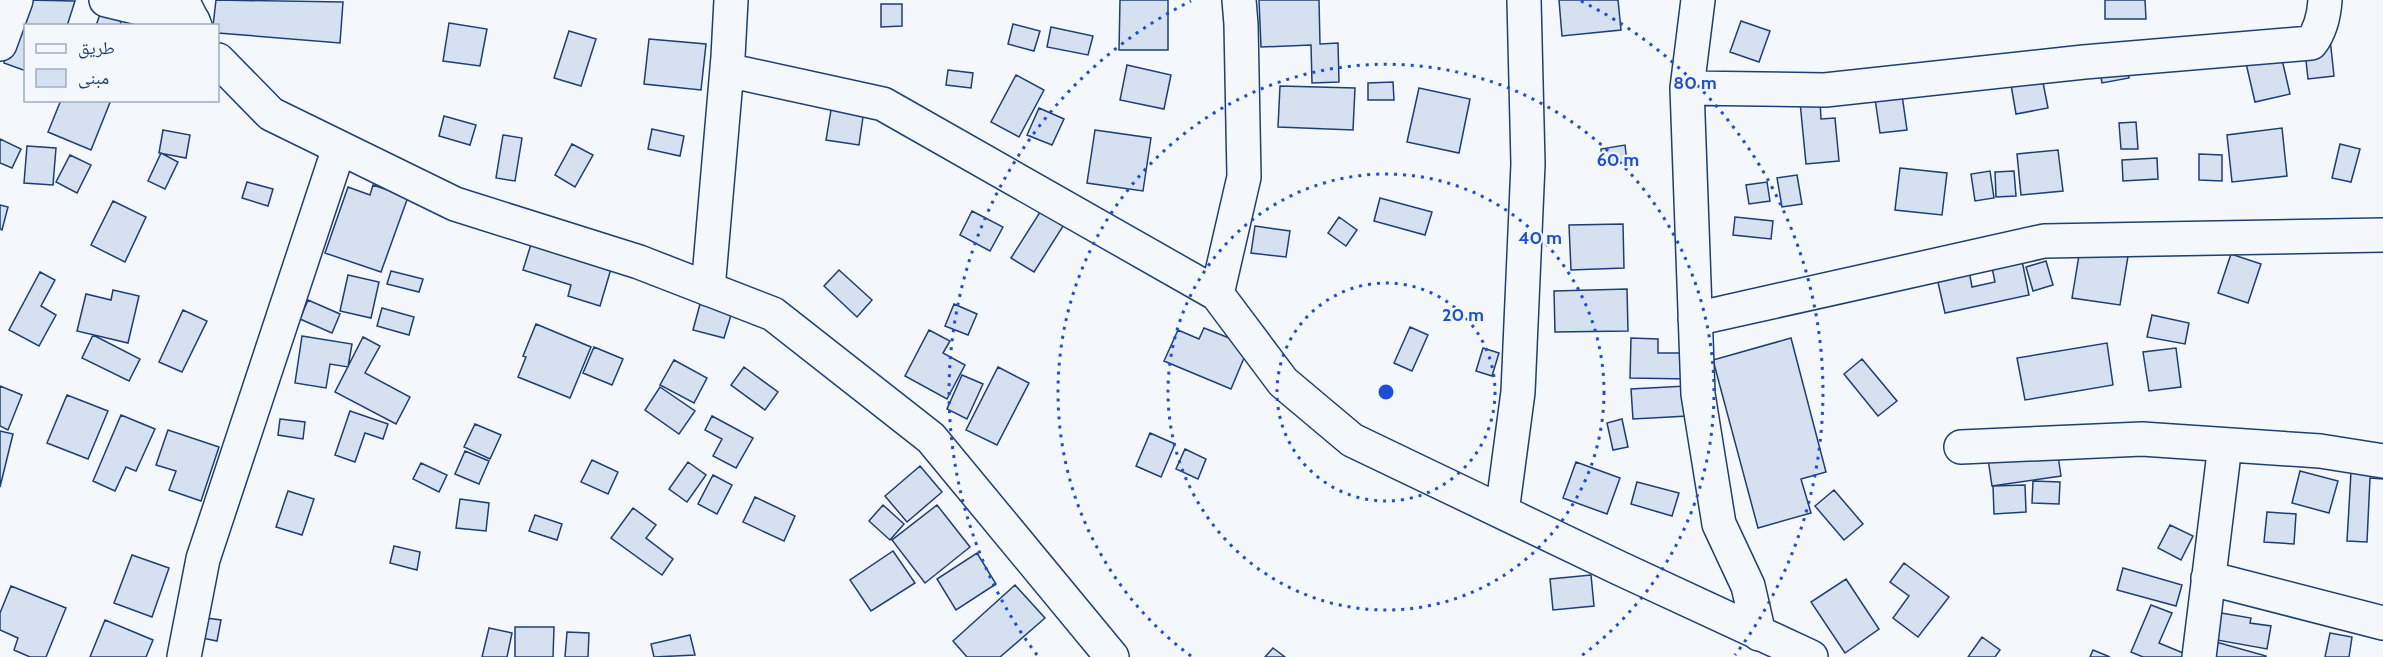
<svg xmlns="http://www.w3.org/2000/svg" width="2383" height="657" font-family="Cabin,'Noto Naskh Arabic',sans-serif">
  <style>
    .building { fill: #d5e0f0; stroke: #1d3f73; stroke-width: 1.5 }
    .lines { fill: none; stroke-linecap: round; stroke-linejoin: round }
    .minor-casing { stroke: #1d3f73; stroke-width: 36 }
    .tertiary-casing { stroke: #1d3f73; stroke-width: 36 }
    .minor { stroke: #f4f7fb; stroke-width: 33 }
    .tertiary { stroke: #f4f7fb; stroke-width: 33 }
    .ring { fill: none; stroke: #1d4ed8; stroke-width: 3; stroke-dasharray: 3 6 }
    .centre { fill: #1d4ed8; stroke: #f4f7fb; stroke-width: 3 }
    .ring-label { font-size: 18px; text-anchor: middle; font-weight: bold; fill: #1d4ed8; stroke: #f4f7fb; stroke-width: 4.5; stroke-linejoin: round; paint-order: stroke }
  </style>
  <rect width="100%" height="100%" fill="#f4f7fb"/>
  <path class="building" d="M25 0 75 1 67 26H26V71L4 63Z
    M216 0 343 2 340 43 218 33V26H213Z
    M1120 0H1168V50H1119Z
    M1259 0H1319L1320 44 1338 43 1339 82 1312 83 1311 45 1261 47Z
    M1559 0H1618L1621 30 1562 36Z
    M2105 0H2145L2146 19H2105Z
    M881 4H902V26L881 27Z
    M100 14 121 21 120 26H96Z
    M1741 21 1770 31 1759 62 1730 52Z
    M449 23 487 29 480 66 443 61Z
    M1013 24 1040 31 1034 51 1008 44Z
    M1051 27 1093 36 1088 55 1047 47Z
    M2329 29 2334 76 2308 79 2303 33Z
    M569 31 596 39 581 86 554 78Z
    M2277 38 2290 94 2255 102 2242 46Z
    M649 39 706 44 701 90 644 84Z
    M2124 50 2129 78 2102 83 2097 55Z
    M1127 65 1171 75 1164 109 1120 100Z
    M2040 67 2048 108 2016 114 2009 73Z
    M948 70 973 73 971 88 946 85Z
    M1016 75 1044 90 1019 137 991 122Z
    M1393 82 1394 100H1368V83Z
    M1280 86 1355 88 1353 130 1278 127Z
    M1419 88 1470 99 1459 153 1407 142Z
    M1901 88 1907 130 1880 133 1874 92Z
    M834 92 866 96 859 145 826 140Z
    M61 100H111L91 150 48 132Z
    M1820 100 1821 119 1835 118 1839 161 1806 164 1800 102Z
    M1039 108 1064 119 1052 145 1027 135Z
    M444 116 476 125 470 145 439 136Z
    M2136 122 2138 149H2121L2119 123Z
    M2282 128 2287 176 2232 182 2227 135Z
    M652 129 684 136 680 156 648 149Z
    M163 130 190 135 186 158 159 153Z
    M1095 130 1151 138 1143 191 1087 183Z
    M503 135 522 138 515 181 496 178Z
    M0 139 21 149 12 168 0 163Z
    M572 144 593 155 575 187 555 175Z
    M2340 144 2360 149 2351 182 2332 178Z
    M1625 145 1627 162 1603 165 1601 149Z
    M27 146 56 148 53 185 24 183Z
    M2058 150 2063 191 2021 195 2017 154Z
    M161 153 178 162 165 189 148 181Z
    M2199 154 2222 155V181L2199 180Z
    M70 155 91 165 77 193 56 182Z
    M2157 158 2158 179 2123 181 2122 160Z
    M1900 168 1947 173 1942 215 1895 210Z
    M1990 171 1994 198 1975 201 1971 174Z
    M2014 171 2016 196 1996 197 1995 172Z
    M1797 175 1802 204 1782 207 1777 178Z
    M247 182 273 189 268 206 242 198Z
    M1767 182 1770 201 1749 204 1746 185Z
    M373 185 408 197 381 272 325 253 348 187 370 195Z
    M1049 198 1072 212 1034 272 1011 258Z
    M1380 198 1432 212 1425 235 1374 221Z
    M113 201 146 217 125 262 91 245Z
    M0 205 8 207 2 230 0 229Z
    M972 211 1003 227 990 251 960 235Z
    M1339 217 1357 230 1346 246 1328 233Z
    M1735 217 1773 221 1771 239 1733 235Z
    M1623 224 1624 268 1571 270 1569 225Z
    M1255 226 1290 231 1286 257 1251 253Z
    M536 228 616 252 600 306 568 296 571 285 523 270Z
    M2083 231 2131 238 2120 305 2072 298Z
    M2019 246 2029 295 1945 313 1937 278 1969 271 1972 287 1995 282 1989 253Z
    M2231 254 2261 264 2248 303 2218 293Z
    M2046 261 2053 285 2033 291 2026 267Z
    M839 270 872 300 857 317 824 286Z
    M391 271 423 279 419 292 387 284Z
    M40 272 55 280 41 306 56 315 39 346 9 330Z
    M348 275 379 282 371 318 340 311Z
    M1627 289 1628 331 1555 332 1554 291Z
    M113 290 139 296 128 343 77 331 86 294 111 300Z
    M703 293 735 302 724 338 693 330Z
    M308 300 340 314 332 333 300 319Z
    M954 304 977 314 968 335 945 326Z
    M382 308 414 317 409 335 377 326Z
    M183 310 207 321 182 372 159 362Z
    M2152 315 2189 323 2185 344 2147 337Z
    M536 324 591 347 570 398 518 377 526 357 523 356Z
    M1410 327 1428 335 1412 371 1394 363Z
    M1204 328 1249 346 1231 389 1164 361 1178 330 1199 339Z
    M929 330 950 341 943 353 965 365 947 399 905 376Z
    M93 335 140 359 129 381 82 358Z
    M302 336 352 344 348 367 330 364 326 388 295 383Z
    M363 337 380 346 365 373 410 397 396 424 335 392Z
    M1631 338 1658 339V353H1691L1689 379 1630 378Z
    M1791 338 1826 472 1801 479 1811 513 1758 528 1713 360Z
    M2107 343 2113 385 2025 400 2017 358Z
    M594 347 623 359 612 385 583 373Z
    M1483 348 1499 353 1492 376 1476 371Z
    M2176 348 2181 387 2149 391 2143 352Z
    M1862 359 1897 401 1878 416 1844 374Z
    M674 360 707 378 694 403 660 385Z
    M744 367 778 392 765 410 731 385Z
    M998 367 1029 383 997 445 966 430Z
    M962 375 983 384 967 419 947 409Z
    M0 386 22 395 8 430 0 426Z
    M1686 386 1688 416 1633 419 1631 389Z
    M660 387 695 411 679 434 645 410Z
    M67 395 108 411 88 459 47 443Z
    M350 411 388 424 383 439 365 433 355 462 335 455Z
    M121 415 155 429 136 471 126 467 115 491 93 481Z
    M712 416 753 438 736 468 713 456 722 439 705 430Z
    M280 419 305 422 303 439 278 435Z
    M1622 419 1628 447 1613 450 1607 423Z
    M475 424 501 435 490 459 464 447Z
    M2054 428 2061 476 1992 486 1985 438Z
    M168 430 219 447 201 501 169 490 176 471 156 465Z
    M0 431 13 434 0 487Z
    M1150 433 1175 444 1161 477 1136 466Z
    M1185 449 1206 459 1198 479 1176 469Z
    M465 451 489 461 479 484 455 474Z
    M2352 455 2383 457V479L2370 478 2367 542 2347 541Z
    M592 460 618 472 608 494 581 482Z
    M688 462 706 475 687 502 669 489Z
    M1576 462 1620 478 1607 514 1563 498Z
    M421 463 447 475 439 492 413 479Z
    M920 466 942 492 907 522 885 496Z
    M2300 471 2338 481 2329 513 2292 503Z
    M713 475 732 485 717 514 698 504Z
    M2033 481 2060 482 2059 504 2032 503Z
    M1637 482 1679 493 1672 516 1631 504Z
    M2025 485 2026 512 1994 514 1993 486Z
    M1834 490 1863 524 1844 540 1815 506Z
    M288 491 314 499 302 535 276 527Z
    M755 497 795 516 784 541 743 522Z
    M460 499 489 503 486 531 456 528Z
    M883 505 904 524 890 540 869 521Z
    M937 505 970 547 925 583 892 540Z
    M633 508 656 525 646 538 673 559 662 575 611 538Z
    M2267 512 2296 514 2294 544 2264 542Z
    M535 515 562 524 557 540 529 531Z
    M2170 525 2193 536 2181 560 2158 548Z
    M394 546 420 552 417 570 390 563Z
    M893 551 915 583 871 611 850 580Z
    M977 553 996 584 956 610 937 579Z
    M132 555 169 568 152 617 114 603Z
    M1904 563 1949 597 1918 637 1893 618 1909 596 1890 582Z
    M2123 568 2182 585 2176 606 2117 590Z
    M1591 575 1594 606 1553 610 1550 579Z
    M1846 579 1879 629 1845 653 1811 602Z
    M1015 585 1045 618 1000 657H967L953 641Z
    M11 586 66 608 46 657H30L14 650 18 638 0 630V613Z
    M2151 605 2172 613 2159 643 2188 655V657H2143L2131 652Z
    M2221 613 2251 618 2250 623 2271 626 2267 649 2217 640Z
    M206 618 221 620 217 641 202 638Z
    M105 620 153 640 146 657H90Z
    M515 627H554L553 657H515Z
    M489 628 512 633 507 657H482Z
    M567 632 589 633 588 657H565Z
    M2330 633 2352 637 2349 657H2325Z
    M690 635 695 655 654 657 651 644Z
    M1982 637 2000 650 1995 657H1968Z
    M2216 642 2266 656V657H2212Z
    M1273 648 1285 657H1265Z
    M2093 650 2110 657H2090Z"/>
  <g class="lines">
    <g class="minor-casing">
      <path id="minor" d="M106 0 193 21
        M1698 0 1687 88 1698 394 1719 524 1748 586 1759 634
        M0 44 16 0
        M727 70 883 104 1217 294 1283 382 1352 440 1619 568 1811 657
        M1687 88 1825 90 2084 62 2311 43C2321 30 2324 16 2325 0
        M708 289 728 57 731 0
        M1217 294 1244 177 1241 24 1239 0
        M1695 319 2044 241 2383 235
        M1961 447 2142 439 2320 451 2383 461
        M1502 512 1518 392 1528 164 1524 0
        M2208 578 2383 623
        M184 657 203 559 339 148
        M2199 657 2225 445"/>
    </g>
    <g class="tertiary-casing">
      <path id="tertiary" d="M182 0 195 26
        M218 60 271 114 455 204 639 262 773 314 931 438 1112 657"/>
    </g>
    <use href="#minor" class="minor"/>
    <use href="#tertiary" class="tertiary"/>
  </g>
  <g class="ring">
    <circle cx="1386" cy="392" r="109"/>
    <circle cx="1386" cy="392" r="218"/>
    <path d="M1191 656A328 328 0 1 1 1581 656"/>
    <path d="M1037 655A437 437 0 0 1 1191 1M1581 1A437 437 0 0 1 1735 655"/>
  </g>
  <circle cx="1386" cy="392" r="9" class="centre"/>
  <g class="ring-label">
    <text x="1695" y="89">80 m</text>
    <text x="1618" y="166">60 m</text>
    <text x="1540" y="244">40 m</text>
    <text x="1463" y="321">20 m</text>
  </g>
  <rect x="24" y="24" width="195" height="78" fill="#f4f7fb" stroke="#9eadc5" stroke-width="1.5"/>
  <rect x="36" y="44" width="30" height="9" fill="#f4f7fb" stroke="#9eadc5" stroke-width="1.5"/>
  <text x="78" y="54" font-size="18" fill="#1d3f73">طريق</text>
  <rect x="36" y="69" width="30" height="18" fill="#d5e0f0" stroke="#9eadc5" stroke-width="1.5"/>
  <text x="78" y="84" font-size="18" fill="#1d3f73">مبنى</text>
</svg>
